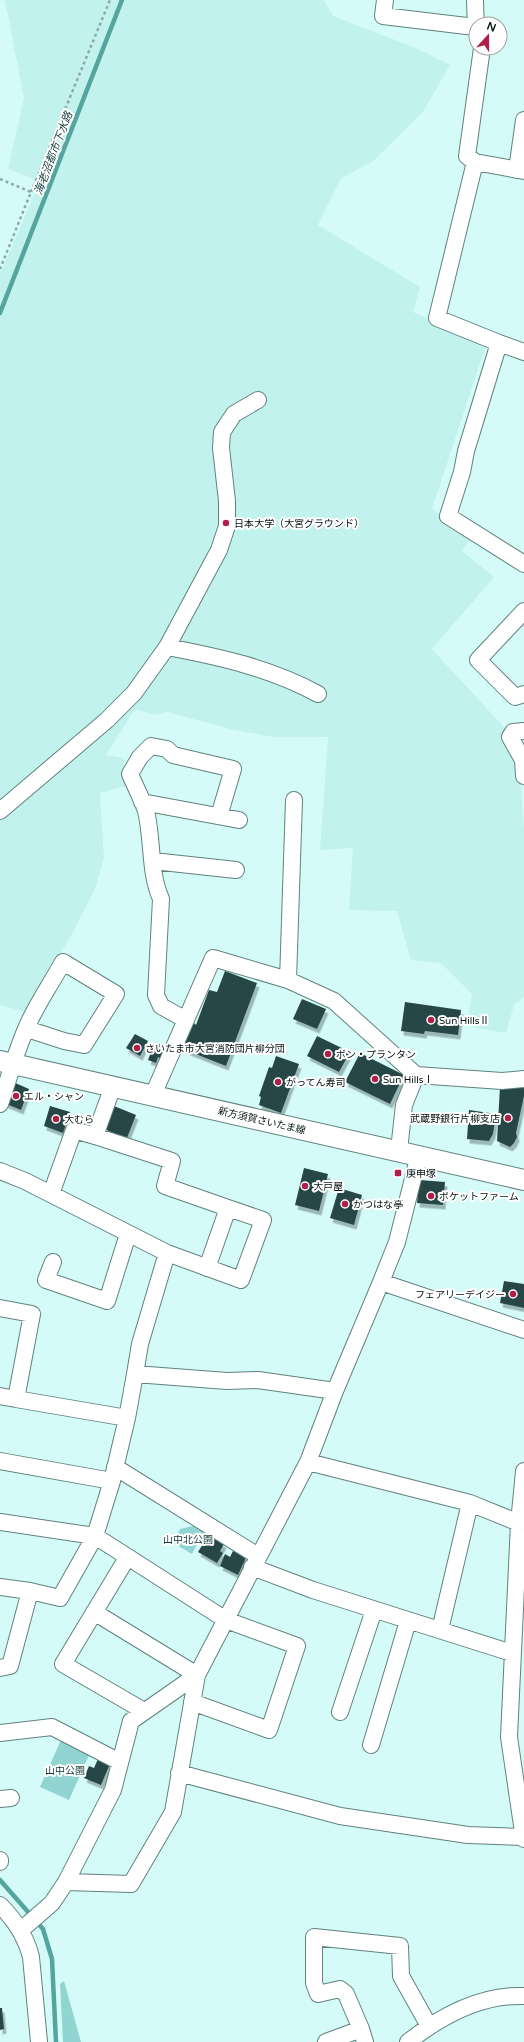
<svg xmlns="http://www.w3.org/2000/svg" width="524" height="2042" font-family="'Varela Round','Noto Sans JP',sans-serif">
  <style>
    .built { fill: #c2f2ee }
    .green { fill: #90d5d1 }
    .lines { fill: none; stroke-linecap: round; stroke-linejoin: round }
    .stream { stroke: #54a4a0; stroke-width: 4.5 }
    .building { fill: #264745; filter: url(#shadow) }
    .minor-casing { stroke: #5f827f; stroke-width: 18 }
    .major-casing { stroke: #5f827f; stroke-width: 22 }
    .path { stroke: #8caaa7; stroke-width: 2.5; stroke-dasharray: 3 3; stroke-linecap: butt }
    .minor { stroke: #fff; stroke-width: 16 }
    .major { stroke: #fff; stroke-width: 20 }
    .poi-dot { fill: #b11f49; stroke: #fff; stroke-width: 1.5 }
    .labels { text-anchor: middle; stroke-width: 4; stroke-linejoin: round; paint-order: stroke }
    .poi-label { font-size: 10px; fill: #051211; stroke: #fff; text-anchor: start }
    .street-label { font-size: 10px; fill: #051211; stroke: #fff }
    .park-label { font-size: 10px; fill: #133a38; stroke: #fff }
    .water-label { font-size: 11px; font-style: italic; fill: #1f4543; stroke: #fff }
  </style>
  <defs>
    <filter id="shadow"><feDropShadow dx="2.5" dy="4.5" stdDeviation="0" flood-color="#0004"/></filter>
  </defs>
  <rect width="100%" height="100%" fill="#d5fbf8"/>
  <path class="built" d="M5 0H324L333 16 416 48 450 65 423 112 372 162 341 178 318 225 420 287 413 312 486 345 432 509 471 537 462 551 494 577 432 649 502 725 519 761 524 828V997L514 1005 506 1033 467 1026 472 994 441 963 411 960 397 911 349 910 353 848 320 850 328 737H275L234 730 167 712 155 715 135 709 106 755 123 758 129 785 100 793 104 858 95 889 74 930 26 1012 0 1005V274L40 181 8 169 24 98Z"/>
  <path class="green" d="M197 1525 205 1529 192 1554 173 1543 180 1529Z
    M61 1740 90 1753 69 1800 40 1787Z
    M64 1981 81 2042H63L60 1984Z"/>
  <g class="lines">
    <path class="stream" d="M0 313 122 0
      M0 1880 43 1929 52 1959 56 2042"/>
  </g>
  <path class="building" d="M225 971 257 983 226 1066 183 1049 193 1022 196 1025 209 990 217 992Z
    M302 999 326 1009 317 1029 293 1019Z
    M405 1002 461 1010 458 1035 425 1031 424 1034 401 1031Z
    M135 1034 148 1041 140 1056 126 1048Z
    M317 1036 350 1052 339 1072 307 1056Z
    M157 1043 168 1048 163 1060 158 1057 156 1063 148 1060 151 1052 148 1051 151 1044 155 1047Z
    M360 1053 404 1075 390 1104 345 1082Z
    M276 1056 299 1064 281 1113 259 1105 261 1097 259 1096 269 1067 272 1068Z
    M13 1082 29 1089 21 1110 4 1103Z
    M500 1086H524V1096L516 1133 517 1137 514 1143 510 1147 497 1141Z
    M50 1106 70 1112 63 1133 44 1126Z
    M114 1106 136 1115 127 1138 108 1131 105 1126Z
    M469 1110 496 1114 493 1134 489 1141 467 1139Z
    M304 1168 328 1174 319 1211 295 1205Z
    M419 1180 445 1182 443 1205 417 1203Z
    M339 1188 362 1195 354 1225 330 1218Z
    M504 1281 524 1284V1308L500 1303Z
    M209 1534 224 1544 220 1551 223 1553 217 1563 198 1552Z
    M233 1551 246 1558 238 1575 220 1566 225 1554 230 1557Z
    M98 1759 110 1764 101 1785 84 1778 89 1766 94 1768Z
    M0 2008H2L4 2029 0 2030Z"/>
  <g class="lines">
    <g class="minor-casing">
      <path id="minor" d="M385 0 383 16 475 27
        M475 0 476 30
        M482 48 467 156 475 162 524 171
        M475 162 437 318 499 343 466 451 462 472 448 516 524 564
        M517 170 524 120
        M499 343 524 352
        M524 611 478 660 515 697 524 694
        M167 647C220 657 270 668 318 694
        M524 731 513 732 510 737 523 760 524 776
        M294 800 288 980 334 1001 416 1075 502 1081 524 1079
        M142 802 239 820
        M0 811 107 720 134 693 167 647 219 550 227 526V501L221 448 222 432 234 414 258 400
        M153 861 236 870
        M186 1020 161 1006 156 995 161 899C149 872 153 840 146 811 142 799 135 786 130 774L140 757 151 746 167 749 173 755 233 769 219 816
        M153 1095 213 958 288 980
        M0 1104C10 1076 18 1042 32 1016 41 998 53 980 63 962L116 994 84 1045 64 1041 27 1029
        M95 1136 172 1161 165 1186 228 1208
        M399 1150 404 1105 416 1075
        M0 1171 25 1181 167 1253 140 1344 135 1374
        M51 1194 74 1130 95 1136 113 1086
        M167 1253 241 1280 263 1220 228 1208 207 1268
        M53 1262 46 1280 107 1301 128 1234
        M381 1282 524 1330
        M0 1308 32 1314 16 1399 127 1418
        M0 1396 16 1399
        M0 1461 112 1481
        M308 1462 470 1503 519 1523
        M115 1467 258 1556
        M524 1471 519 1523 509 1737 524 1839
        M0 1522 95 1536 226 1620 297 1646 269 1730 192 1702
        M127 1558 63 1664 144 1711
        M252 1567 313 1590 512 1653
        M0 1587 30 1591 60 1598 95 1536 112 1481 127 1418 135 1374 227 1381 258 1380 335 1391
        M440 1630 470 1503
        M0 1668 10 1666 30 1591
        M340 1712 374 1610
        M0 1733 52 1727 120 1762
        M371 1745 408 1621
        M179 1773 340 1816 468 1835 523 1837
        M0 1799 11 1798
        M0 1860V1862
        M66 1882 131 1884 173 1812 197 1675 94 1612
        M0 1905C15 1920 26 1936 31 1957L39 2042
        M21 1930 52 1903 66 1882 113 1790 131 1721 197 1675 308 1462 335 1391 381 1282 397 1242 419 1155
        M361 2029 346 1994 340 1989 318 1994 314 1983V1937L400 1946 401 1976 429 2026
        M326 2042 361 2029 365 2042
        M408 2042C441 2016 480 1994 524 1996"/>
    </g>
    <g class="major-casing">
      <path id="major" d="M0 1061 524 1180"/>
    </g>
    <path class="path" d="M0 179 31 192 0 269
      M31 192 110 0"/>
    <use href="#minor" class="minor"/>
    <use href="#major" class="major"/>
  </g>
  <g class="poi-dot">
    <circle cx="226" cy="523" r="4"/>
    <circle cx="431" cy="1020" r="4"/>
    <circle cx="137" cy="1048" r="4"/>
    <circle cx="328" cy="1054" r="4"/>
    <circle cx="375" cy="1079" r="4"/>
    <circle cx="278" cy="1082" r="4"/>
    <circle cx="16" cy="1096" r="4"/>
    <circle cx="508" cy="1118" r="4"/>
    <circle cx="56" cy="1119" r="4"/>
    <rect x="394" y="1169" width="8" height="8" rx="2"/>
    <circle cx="305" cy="1186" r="4"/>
    <circle cx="431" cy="1196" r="4"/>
    <circle cx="345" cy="1204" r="4"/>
    <circle cx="513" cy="1294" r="4"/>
  </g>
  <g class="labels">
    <g class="poi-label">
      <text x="234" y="527">日本大学（大宮グラウンド）</text>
      <text x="439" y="1024">Sun HillsⅡ</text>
      <text x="145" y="1052">さいたま市大宮消防団片柳分団</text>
      <text x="336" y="1058">ボン・プランタン</text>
      <text x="383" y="1083">Sun HillsⅠ</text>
      <text x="286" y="1086">がってん寿司</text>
      <text x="24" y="1100">エル・シャン</text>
      <text x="500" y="1122" text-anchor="end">武蔵野銀行片柳支店</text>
      <text x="64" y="1123">大むら</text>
      <text x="406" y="1177">庚申塚</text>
      <text x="313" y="1190">大戸屋</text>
      <text x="439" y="1200">ポケットファーム</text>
      <text x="353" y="1208">かつはな亭</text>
      <text x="505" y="1298" text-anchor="end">フェアリーデイジー</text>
    </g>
    <g class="street-label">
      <text transform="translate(262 1120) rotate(13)" y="4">新方須賀さいたま線</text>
    </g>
    <g class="park-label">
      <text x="188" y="1543">山中北公園</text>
      <text x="65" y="1774">山中公園</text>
    </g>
    <g class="water-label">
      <text transform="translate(53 153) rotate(-69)" y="4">海老沼都市下水路</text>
    </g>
  </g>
  <g transform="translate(488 36) rotate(21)"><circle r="19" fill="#ffffff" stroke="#9ba0a0"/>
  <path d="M0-3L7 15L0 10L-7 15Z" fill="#b11f49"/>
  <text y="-6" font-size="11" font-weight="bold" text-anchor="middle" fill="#051211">N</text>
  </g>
</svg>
